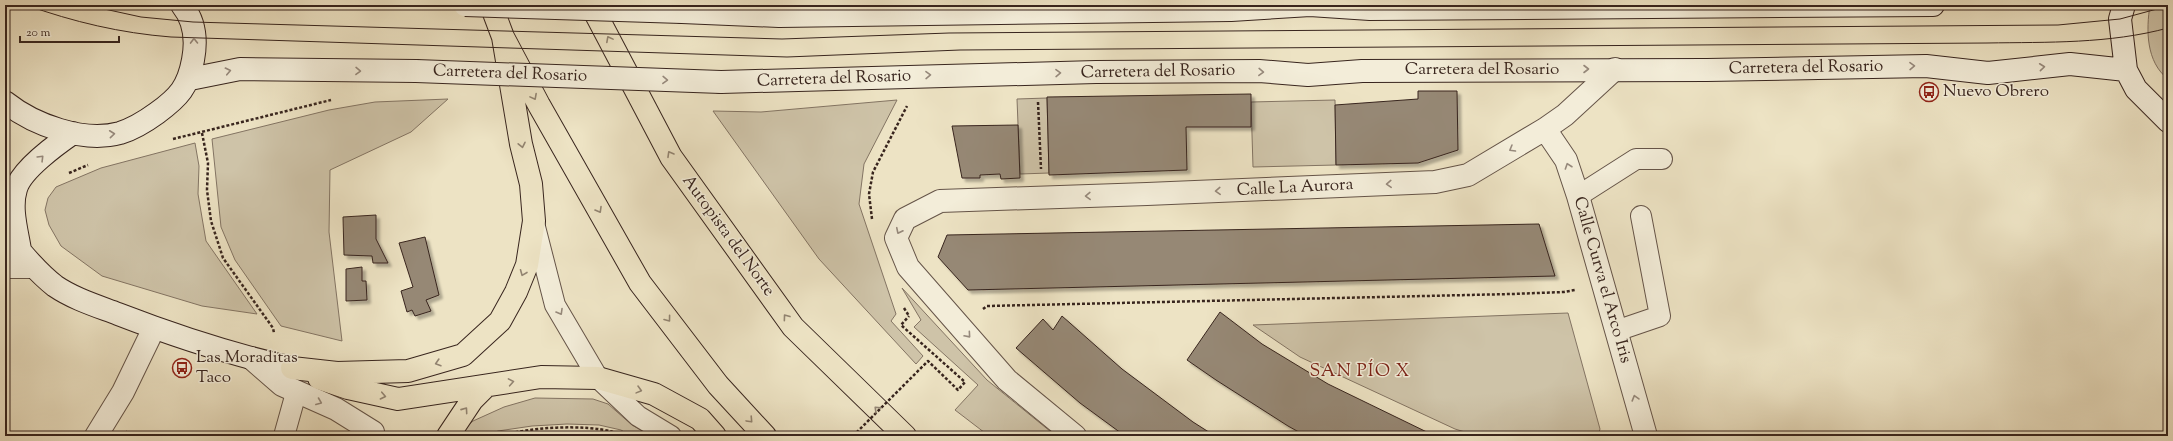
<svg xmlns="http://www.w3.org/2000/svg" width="2173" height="441" font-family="'Sorts Mill Goudy',serif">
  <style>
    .green { fill: #cec3a8; stroke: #837463 }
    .building { fill: #968874; stroke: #38251e; filter: url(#shadow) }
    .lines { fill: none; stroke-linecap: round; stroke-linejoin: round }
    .service-casing { stroke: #655448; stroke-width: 22 }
    .minor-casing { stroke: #655448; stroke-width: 24 }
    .secondary-casing { stroke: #38251e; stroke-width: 24 }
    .motorway-casing { stroke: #38251e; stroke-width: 24 }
    .path { stroke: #38251e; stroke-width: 2.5; stroke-dasharray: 3 2; stroke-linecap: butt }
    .service { stroke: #f3edd9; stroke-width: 20 }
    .minor { stroke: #f3edd9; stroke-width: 22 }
    .secondary { stroke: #f3edd9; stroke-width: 22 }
    .motorway { stroke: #ede3c4; stroke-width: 22 }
    .tram { stroke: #38251e; stroke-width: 1 }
    .secondary-bridge-casing { stroke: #38251e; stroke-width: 24; stroke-linecap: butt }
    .path-bridge { stroke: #38251e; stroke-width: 2.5; stroke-dasharray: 3 2; stroke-linecap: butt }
    .secondary-bridge { stroke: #f3edd9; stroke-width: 22 }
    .oneway { stroke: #928471 }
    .oneway2 { stroke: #96897c }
    .labels { text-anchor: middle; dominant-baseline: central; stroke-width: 3; stroke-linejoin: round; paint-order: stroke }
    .street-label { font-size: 17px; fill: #38251e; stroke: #f3edd9 }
    .poi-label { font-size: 17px; fill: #38251e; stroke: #f3edd9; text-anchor: start }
    .neighbourhood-label { font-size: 18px; letter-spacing: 1px; fill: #7a1f14; stroke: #f3edd9 }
  </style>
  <defs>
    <filter id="shadow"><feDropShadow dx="3.5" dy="3.5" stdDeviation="1" flood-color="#0004"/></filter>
  </defs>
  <rect width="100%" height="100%" fill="#ede3c4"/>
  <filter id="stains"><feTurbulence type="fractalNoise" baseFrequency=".005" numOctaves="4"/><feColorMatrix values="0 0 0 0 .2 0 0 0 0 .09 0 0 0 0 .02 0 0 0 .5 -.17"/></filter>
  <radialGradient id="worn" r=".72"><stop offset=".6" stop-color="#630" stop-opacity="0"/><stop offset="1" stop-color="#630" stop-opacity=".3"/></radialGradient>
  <path class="green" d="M2150 5H2168V79C2146 62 2146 30 2150 5Z
    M1047 98 1049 173 1020 174 1017 99Z
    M448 99 411 132 330 170 329 232 342 341 281 326 235 260 221 227 212 139 329 110 375 102Z
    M897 100 864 164 859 204 896 314 891 321 923 356 916 364 819 259 713 111 761 112Z
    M1335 100 1336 165 1253 167 1251 102Z
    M195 143 199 166 198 194 206 241 257 314 202 306 102 276 61 246 49 225 45 210 48 198 56 187 101 168Z
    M902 288 987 380 1056 436H989L955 410 978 385 914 327 921 320Z
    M1568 313 1600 429 1598 436H1478L1455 429 1300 357 1253 325Z
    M535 398 593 399 608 404 632 425 651 436H631L621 430 599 425 567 424 532 426 498 431 486 436H456L473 421 504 407Z
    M569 433 609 436H533Z"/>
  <path class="building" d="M1418 91H1457L1458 150 1418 163 1336 165 1335 105 1418 99Z
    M1251 94V127H1186L1187 170 1049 175 1047 97Z
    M1018 125 1020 178 1001 179 1000 174 980 175V178H962L952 126Z
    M376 215V239L388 263H373L372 256 344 255 343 217Z
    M1539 224 1555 276 968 290 938 257 947 235Z
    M425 237 439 295 426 300 431 311 415 316 412 310 407 312 401 291 413 287 399 243Z
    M362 267V281H366L367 300 346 301V269Z
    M1220 312 1262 344 1328 384 1435 436H1306L1288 426 1216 380 1187 360Z
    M1062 316 1122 369 1193 422 1215 436H1125L1080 403 1016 348 1043 319 1053 330Z
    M126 431 135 436H123Z"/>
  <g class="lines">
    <g class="service-casing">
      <path id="service" d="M1578 196 1636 159H1662
        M534 223 555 305 598 378 638 416 671 436
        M1616 331 1660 316 1641 216
        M284 436 296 393"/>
    </g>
    <g class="minor-casing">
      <path id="minor" d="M1545 129 1566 160 1578 196 1646 436
        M5 267H34
        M251 358 282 385 336 409 373 432
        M96 436 123 392 154 328
        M1075 436 1007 380 908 267 896 238 905 219 940 201 1147 194 1435 182 1468 175 1545 129 1565 115 1615 69"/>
    </g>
    <g class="secondary-casing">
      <path id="secondary" d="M2124 5 2120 19 2126 70 2136 89 2168 121
        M682 12 779 16 1231 10 1310 5 1370 9 1933 5
        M190 79 240 69 416 71
        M721 82 1096 72 1259 71 1308 75 1362 71 1707 70 1926 66 1988 73 2070 64 2126 70
        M5 102C34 125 83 143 120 133 133 129 146 121 157 113 179 97 188 87 193 60 197 39 195 21 182 5
        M5 233C20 251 36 271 55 286 74 299 97 306 118 314 175 336 233 355 292 368
        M20 250C17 231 10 208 16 189 21 170 57 144 73 133"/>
    </g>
    <g class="motorway-casing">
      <path id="motorway" d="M491 5 503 37 539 105 640 283 718 385 765 436
        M591 5 671 157 793 327 905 436
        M292 368 337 373 408 371 463 355 500 321 516 292 527 265 534 221 531 184 521 144 503 37
        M319 378 348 388 398 399 541 377 598 378 654 394 700 419 715 436
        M448 436 472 400 485 387"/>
    </g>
    <path class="path" d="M1038 102 1041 169
      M202 133 208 163 207 190 211 221 223 258 273 328 274 333
      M173 139 331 100
      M69 173 88 165
      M872 219 869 194 873 172 907 106
      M904 308 909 316
      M983 309 987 306 1512 294 1564 292 1575 290
      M501 436C528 427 586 424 613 432"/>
    <use href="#service" class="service"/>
    <use href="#minor" class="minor"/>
    <use href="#secondary" class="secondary"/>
    <use href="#motorway" class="motorway"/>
    <path class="tram" d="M26 5C74 22 120 33 171 37L787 57 960 50 1987 43C2048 42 2109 44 2168 28
      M86 5 141 17 193 22 782 39 949 33 2058 25 2120 19 2168 6"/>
    <g class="secondary-bridge-casing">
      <path id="secondary-bridge" d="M465 5 682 12
        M416 71 721 82"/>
    </g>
    <path class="path-bridge" d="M853 436 928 361 958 390 965 382 901 325 909 316"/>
    <use href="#secondary-bridge" class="secondary-bridge"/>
  </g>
  <defs><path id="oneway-chevron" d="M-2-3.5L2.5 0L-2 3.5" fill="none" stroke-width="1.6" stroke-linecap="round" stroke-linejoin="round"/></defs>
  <g class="oneway">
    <use href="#oneway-chevron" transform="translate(609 39) rotate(-118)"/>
    <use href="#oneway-chevron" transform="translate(534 97) rotate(62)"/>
    <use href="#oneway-chevron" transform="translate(522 145) rotate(78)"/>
    <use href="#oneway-chevron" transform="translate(670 154) rotate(-120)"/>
    <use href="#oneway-chevron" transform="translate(599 210) rotate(60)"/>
    <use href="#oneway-chevron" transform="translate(523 273) rotate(112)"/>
    <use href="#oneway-chevron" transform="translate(786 317) rotate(-126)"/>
    <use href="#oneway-chevron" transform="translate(668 319) rotate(53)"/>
    <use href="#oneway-chevron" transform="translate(438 363) rotate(163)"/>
    <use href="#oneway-chevron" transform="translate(511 382) rotate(-10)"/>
    <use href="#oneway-chevron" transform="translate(639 390) rotate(15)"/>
    <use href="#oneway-chevron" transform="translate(383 396) rotate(12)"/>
    <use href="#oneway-chevron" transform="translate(877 409) rotate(-136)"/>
    <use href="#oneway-chevron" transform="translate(465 410) rotate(-55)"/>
    <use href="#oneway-chevron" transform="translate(750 420) rotate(47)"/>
  </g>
  <g class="oneway2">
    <use href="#oneway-chevron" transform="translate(194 41) rotate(-91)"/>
    <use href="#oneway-chevron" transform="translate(1912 66) rotate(-1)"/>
    <use href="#oneway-chevron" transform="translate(2042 67) rotate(-6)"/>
    <use href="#oneway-chevron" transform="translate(1586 69)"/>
    <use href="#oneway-chevron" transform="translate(228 71) rotate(-12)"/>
    <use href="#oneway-chevron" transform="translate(358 71) rotate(1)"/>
    <use href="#oneway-chevron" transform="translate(1261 72) rotate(2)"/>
    <use href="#oneway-chevron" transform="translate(1058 73) rotate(-1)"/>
    <use href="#oneway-chevron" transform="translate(928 75) rotate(-1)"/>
    <use href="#oneway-chevron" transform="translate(665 80) rotate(2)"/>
    <use href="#oneway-chevron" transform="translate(112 134) rotate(-6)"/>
    <use href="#oneway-chevron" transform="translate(1512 149) rotate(150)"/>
    <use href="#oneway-chevron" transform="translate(41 158) rotate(-45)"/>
    <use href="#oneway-chevron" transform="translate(1568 166) rotate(-109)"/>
    <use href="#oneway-chevron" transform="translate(1389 184) rotate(177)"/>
    <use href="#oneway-chevron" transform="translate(1218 191) rotate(177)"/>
    <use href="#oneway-chevron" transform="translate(1088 196) rotate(178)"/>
    <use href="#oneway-chevron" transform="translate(899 231) rotate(116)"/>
    <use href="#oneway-chevron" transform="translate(560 312) rotate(60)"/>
    <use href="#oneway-chevron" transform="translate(968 335) rotate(49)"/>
    <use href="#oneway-chevron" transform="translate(1635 398) rotate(-106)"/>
    <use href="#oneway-chevron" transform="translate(319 402) rotate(22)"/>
  </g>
  <defs>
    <g id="bus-ring" transform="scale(1)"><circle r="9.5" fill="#f3edd9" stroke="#8f2418" stroke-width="1.5"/><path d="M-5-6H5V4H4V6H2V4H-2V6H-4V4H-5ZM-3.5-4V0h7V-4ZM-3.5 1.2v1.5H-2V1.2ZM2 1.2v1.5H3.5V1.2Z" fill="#8f2418"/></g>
  </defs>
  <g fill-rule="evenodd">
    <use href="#bus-ring" x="1929" y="92"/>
    <use href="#bus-ring" x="182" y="368"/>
  </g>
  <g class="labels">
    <g class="street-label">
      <text transform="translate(1806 68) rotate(-1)">Carretera del Rosario</text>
      <text x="1482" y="70">Carretera del Rosario</text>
      <text transform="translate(1158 72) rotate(-1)">Carretera del Rosario</text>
      <text transform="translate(510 74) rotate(2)">Carretera del Rosario</text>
      <text transform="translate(834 79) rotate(-2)">Carretera del Rosario</text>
      <text transform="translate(1295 188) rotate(-3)">Calle La Aurora</text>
      <text transform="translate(728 236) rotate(54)">Autopista del Norte</text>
      <text transform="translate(1602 280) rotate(74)">Calle Curva el Arco Iris</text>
    </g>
    <g class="poi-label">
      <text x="1943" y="92">Nuevo Obrero</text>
      <text x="196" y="358">Las Moraditas<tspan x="196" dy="20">Taco</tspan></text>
    </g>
    <g class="neighbourhood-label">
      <text x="1360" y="372">SAN PÍO X</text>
    </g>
  </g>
  <rect width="2173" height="441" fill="none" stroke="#ede3c4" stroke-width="20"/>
  <rect x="6" y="6" width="2161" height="429" fill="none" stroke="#38251e" stroke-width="2"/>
  <rect x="10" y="10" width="2153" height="421" fill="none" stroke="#38251e"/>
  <path d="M20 36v6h99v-6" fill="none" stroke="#38251e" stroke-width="2"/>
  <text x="26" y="36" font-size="12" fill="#38251e" stroke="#f3edd9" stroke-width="3" paint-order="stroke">20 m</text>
  <rect width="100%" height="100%" filter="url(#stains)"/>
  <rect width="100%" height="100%" fill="url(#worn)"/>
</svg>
